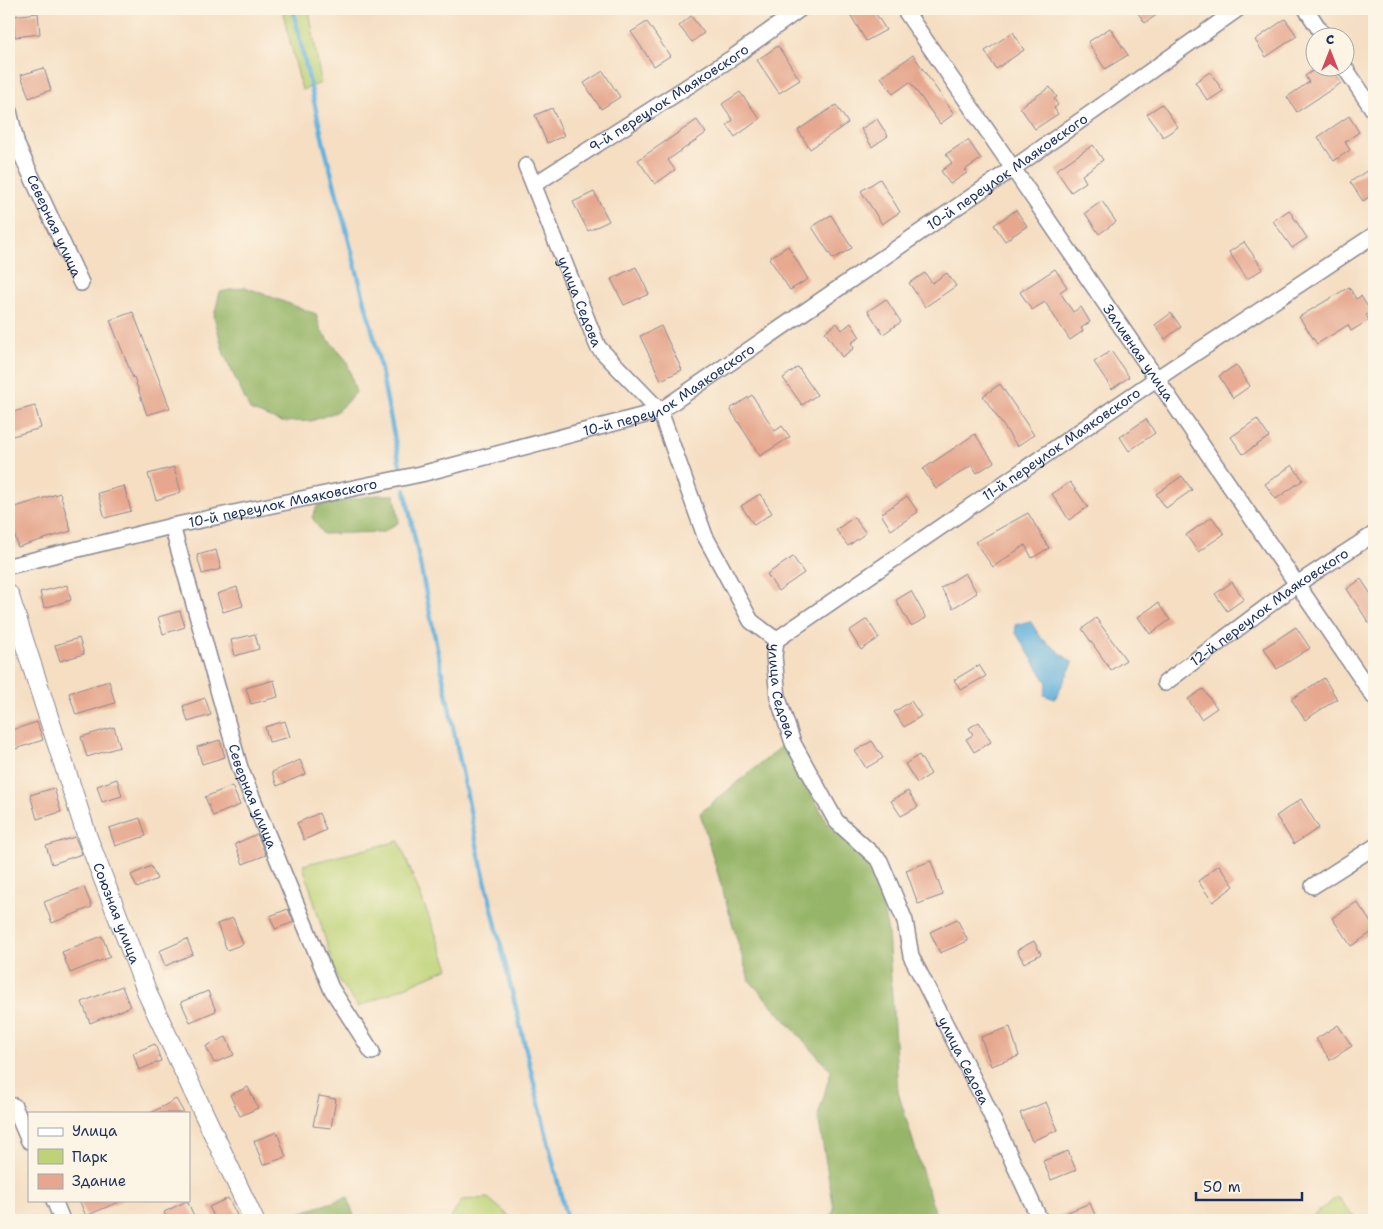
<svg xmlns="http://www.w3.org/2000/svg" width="1383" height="1229" font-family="'Shantell Sans',sans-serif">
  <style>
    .green { fill: #bed377; stroke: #6c816a }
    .forest { fill: #96b568; stroke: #587263 }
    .water { fill: #61b1dc; stroke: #3e709d }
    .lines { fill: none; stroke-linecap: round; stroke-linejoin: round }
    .stream { stroke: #61b1dc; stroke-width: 4.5 }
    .building { fill: #e6a78e }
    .minor-casing { stroke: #888690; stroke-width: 18 }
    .tertiary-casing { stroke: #888690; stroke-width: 21 }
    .minor { stroke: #fff; stroke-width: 15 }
    .tertiary { stroke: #fff; stroke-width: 19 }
    .labels { text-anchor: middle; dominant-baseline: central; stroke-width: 4.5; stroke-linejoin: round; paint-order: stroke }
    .street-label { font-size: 14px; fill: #1b2f5e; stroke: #fcf5e5 }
  </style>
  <rect width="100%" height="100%" fill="#fcf5e5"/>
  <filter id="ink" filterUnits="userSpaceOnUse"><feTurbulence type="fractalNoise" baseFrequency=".02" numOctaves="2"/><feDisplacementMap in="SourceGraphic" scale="10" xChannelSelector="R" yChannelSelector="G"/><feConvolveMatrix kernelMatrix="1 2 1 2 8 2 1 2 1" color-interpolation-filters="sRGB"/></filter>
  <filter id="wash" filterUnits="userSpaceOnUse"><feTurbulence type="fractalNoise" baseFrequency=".0096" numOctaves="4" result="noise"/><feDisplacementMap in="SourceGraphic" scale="20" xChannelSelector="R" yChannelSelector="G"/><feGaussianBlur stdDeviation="1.12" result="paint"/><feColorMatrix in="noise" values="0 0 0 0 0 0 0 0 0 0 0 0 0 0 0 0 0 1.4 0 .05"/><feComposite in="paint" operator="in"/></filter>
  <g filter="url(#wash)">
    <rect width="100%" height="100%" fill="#f5dec2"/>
    <path class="green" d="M282 9H309L321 83 302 90Z
      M399 841 449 968 358 1007 337 978 303 865Z
      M1337 1197 1357 1220H1308Z
      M488 1198 510 1217 511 1220H450L462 1200Z"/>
    <path class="forest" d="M245 287 316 314 321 331 347 361 356 393 336 412 311 421 281 422 250 410 224 354 214 316 220 292Z
      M377 495H395L399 522 383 532 323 534 312 517 318 505Z
      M786 743 827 823 873 864 888 932 898 1092 937 1220H829L834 1209 818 1116 831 1071 749 980 700 813Z
      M348 1197 355 1220H278Z"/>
    <path class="water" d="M1030 621 1041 638 1073 663 1055 699 1044 695 1047 683 1016 633 1015 625Z"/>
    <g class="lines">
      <path class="stream" d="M293 9 324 145 375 341 400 465
        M405 490 479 855 567 1220"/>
    </g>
    <g id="blocks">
      <path class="building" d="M847 9H873L886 30 866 41Z
        M1135 9H1165L1145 23Z
        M38 13 40 34 15 37 12 16Z
        M691 16 704 33 692 42 679 26Z
        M1285 19 1297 36 1266 57 1255 40Z
        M647 22 670 56 654 66 631 32Z
        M1110 28 1128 55 1105 69 1088 42Z
        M1013 32 1024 50 996 69 985 51Z
        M778 46 800 80 779 93 757 60Z
        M913 55 954 114 940 124 910 82 893 94 881 77Z
        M44 68 51 90 29 98 21 75Z
        M1317 68H1331L1341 83 1297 112 1287 97 1309 82 1305 76Z
        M603 71 620 97 601 109 584 83Z
        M1210 72 1223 91 1208 101 1195 82Z
        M1050 87 1057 97 1054 99 1058 105 1054 108 1058 114 1035 129 1020 107Z
        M740 92 760 119 735 137 727 125 733 120 722 104Z
        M1162 104 1178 127 1163 137 1147 114Z
        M836 105 848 123 810 149 798 130Z
        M552 108 564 136 547 143 535 115Z
        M1349 116 1359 132 1345 142 1350 150 1334 161 1318 137Z
        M877 119 888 136 872 147 861 129Z
        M697 120 706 133 668 160 675 170 655 184 638 160Z
        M968 140 981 159 965 170 967 173 950 184 941 171 952 163 946 154Z
        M1093 145 1103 160 1082 175 1086 182 1071 192 1056 170Z
        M1374 166V193L1363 201 1350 182Z
        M880 179 900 212 882 224 861 191Z
        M594 192 609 221 588 231 573 202Z
        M1102 201 1116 222 1099 234 1085 213Z
        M1016 210 1027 226 1005 241 994 225Z
        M1289 210 1307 238 1292 248 1273 221Z
        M831 215 852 248 833 259 812 227Z
        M1244 242 1263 269 1247 279 1229 252Z
        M788 246 808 279 790 290 769 258Z
        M636 267 649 294 624 305 611 279Z
        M1055 269 1067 287 1060 292 1073 312 1081 307 1090 322 1081 328 1083 331 1070 340 1045 302 1032 310 1020 292Z
        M925 273 932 283 947 273 956 286 925 307 909 283Z
        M1349 287 1356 299 1361 296 1371 312 1366 315 1369 320 1351 331 1348 325 1317 344 1299 317Z
        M886 299 901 322 883 334 868 311Z
        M133 312 170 408 147 415 134 377 133 378 110 320Z
        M1171 313 1181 327 1165 339 1155 325Z
        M837 323 842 330 851 323 860 337 851 343 854 348 842 357 825 332Z
        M661 326 682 370 661 380 640 336Z
        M1111 351 1129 377 1112 389 1094 362Z
        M1236 365 1250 386 1233 398 1219 376Z
        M798 367 817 395 802 405 783 378Z
        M1000 384 1034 435 1017 446 983 396Z
        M752 395 775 431 782 426 790 437 760 456 730 409Z
        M35 406 41 428 9 437V413Z
        M1146 419 1155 433 1129 451 1120 437Z
        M1257 419 1269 437 1243 454 1231 437Z
        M975 434 994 462 977 473 972 465 936 489 923 469Z
        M1292 465 1303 480 1276 499 1265 484Z
        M174 467 181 492 156 500 148 474Z
        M1182 476 1192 490 1166 508 1156 494Z
        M1070 482 1088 507 1069 520 1052 494Z
        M124 486 131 511 105 518 98 493Z
        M60 493 71 531 18 547 9 516V509Z
        M760 494 772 513 754 525 741 506Z
        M907 496 918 512 891 530 881 514Z
        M1028 513 1049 548 1032 558 1025 545 993 567 975 542Z
        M854 517 866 533 848 546 836 530Z
        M1212 517 1224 534 1198 552 1186 535Z
        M216 550 221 569 202 574 197 555Z
        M793 557 804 573 778 591 767 574Z
        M965 573 977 593 953 608 941 588Z
        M1361 579 1374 599V631L1347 589Z
        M1232 582 1244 599 1227 611 1215 594Z
        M67 585 71 600 44 608 40 592Z
        M237 587 243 606 223 612 217 594Z
        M911 591 926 618 911 626 896 600Z
        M1158 603 1170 620 1150 634 1138 617Z
        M180 611 185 627 163 634 158 617Z
        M1096 618 1126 660 1111 670 1082 629Z
        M867 619 879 638 861 650 849 631Z
        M1296 627 1310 648 1277 669 1264 648Z
        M255 634 259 649 235 656 231 640Z
        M79 638 84 654 60 661 55 645Z
        M979 665 986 676 961 690 954 680Z
        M1324 678 1337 699 1305 720 1291 699Z
        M274 680 278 697 251 704 246 688Z
        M109 681 115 703 76 715 69 693Z
        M1203 689 1217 708 1201 719 1188 699Z
        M205 698 211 715 188 722 183 706Z
        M911 701 921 716 904 727 894 712Z
        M285 721 290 737 269 742 265 727Z
        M37 722 43 740 12 750 9 731Z
        M979 722 991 742 974 752 966 739 973 735 969 728Z
        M114 727 120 747 87 757 81 737Z
        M220 740 225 757 202 764 197 747Z
        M872 741 883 758 866 768 855 751Z
        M919 755 931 774 917 783 905 764Z
        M300 760 306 774 277 786 272 772Z
        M117 779 122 796 102 802 97 786Z
        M232 786 240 805 213 816 205 797Z
        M54 788 61 812 37 819 30 795Z
        M908 791 918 807 901 816 891 801Z
        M1301 799 1319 828 1294 844 1276 816Z
        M319 813 326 830 304 840 297 823Z
        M140 818 146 836 115 846 109 828Z
        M257 834 266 855 243 864 235 844Z
        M75 837 82 854 52 864 46 846Z
        M931 861 943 895 918 904 906 870Z
        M1219 865 1234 886 1213 902 1198 881Z
        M151 866 157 879 137 888 131 875Z
        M84 887 92 907 52 923 44 902Z
        M1357 902 1374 927V931L1351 946 1332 918Z
        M288 909 294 922 275 929 270 916Z
        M233 918 243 944 227 950 217 924Z
        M957 919 968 941 940 953 930 932Z
        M102 936 110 957 70 973 62 952Z
        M187 939 193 954 165 966 159 951Z
        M1034 941 1041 954 1024 963 1017 950Z
        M122 986 130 1007 90 1023 82 1002Z
        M208 991 216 1011 190 1022 181 1002Z
        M1338 1025 1352 1046 1330 1060 1316 1039Z
        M1010 1027 1019 1056 991 1066 981 1037Z
        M226 1037 234 1055 214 1063 206 1046Z
        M155 1044 161 1061 139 1070 133 1053Z
        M248 1087 258 1108 240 1116 230 1095Z
        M319 1096 336 1099 331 1128 313 1126Z
        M176 1099 184 1113H151Z
        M1046 1102 1058 1130 1032 1141 1020 1113Z
        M277 1132 286 1157 263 1165 254 1141Z
        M1068 1151 1076 1170 1051 1180 1043 1161Z
        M228 1198 237 1215 227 1220H216L209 1207Z
        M79 1200H123L86 1216Z
        M187 1201 196 1220H168L164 1212Z
        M1090 1203 1097 1220H1049Z"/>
    </g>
  </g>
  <g filter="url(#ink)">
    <use href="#blocks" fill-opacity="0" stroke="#888690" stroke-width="1"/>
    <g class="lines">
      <g class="minor-casing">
        <g id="minor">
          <path id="s1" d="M904 9 1374 697"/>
          <path d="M1306 9 1325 38"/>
          <path d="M1345 68 1374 111"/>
          <path id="s2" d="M9 111 17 145 81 283"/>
          <path id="s3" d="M526 166 598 347 660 411 705 536 751 621 776 640"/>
          <path id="s4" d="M535 184 732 58 800 9"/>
          <path id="s5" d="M172 526 240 768 331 988 372 1052"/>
          <path id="s6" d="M9 566 172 526 421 474 660 411 1012 169 1238 9"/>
          <path id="s7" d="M776 640 1156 379 1374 235"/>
          <path id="s8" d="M776 640 774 656 778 698 793 743 836 821 880 861 905 921 911 956 983 1098 1040 1220"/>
          <path id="s9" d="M1165 683 1297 584 1374 534"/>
          <path d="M1313 886 1374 847"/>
          <path d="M14 1106 29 1141"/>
          <path d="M54 1200 62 1220"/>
        </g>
      </g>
      <g class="tertiary-casing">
        <g id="tertiary">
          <path id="s10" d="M9 595 88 839 149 997 254 1220"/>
        </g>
      </g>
      <use href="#minor" class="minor"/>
      <use href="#tertiary" class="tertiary"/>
    </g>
  </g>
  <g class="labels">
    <g class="street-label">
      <text stroke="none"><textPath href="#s4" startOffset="159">9-й переулок Маяковского</textPath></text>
      <text stroke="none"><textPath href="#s6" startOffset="1091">10-й переулок Маяковского</textPath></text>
      <text stroke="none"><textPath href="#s2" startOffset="124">Северная улица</textPath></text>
      <text stroke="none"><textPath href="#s3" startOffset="146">улица Седова</textPath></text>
      <text stroke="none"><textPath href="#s1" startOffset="416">Заливная улица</textPath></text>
      <text stroke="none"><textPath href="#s6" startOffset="686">10-й переулок Маяковского</textPath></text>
      <text stroke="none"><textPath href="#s7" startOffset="346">11-й переулок Маяковского</textPath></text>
      <text stroke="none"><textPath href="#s6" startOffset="281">10-й переулок Маяковского</textPath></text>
      <text stroke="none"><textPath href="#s9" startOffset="129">12-й переулок Маяковского</textPath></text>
      <text stroke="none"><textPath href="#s8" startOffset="52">улица Седова</textPath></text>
      <text stroke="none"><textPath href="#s5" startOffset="282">Северная улица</textPath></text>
      <text stroke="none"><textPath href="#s10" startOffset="336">Союзная улица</textPath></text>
      <text stroke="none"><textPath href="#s8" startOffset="472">улица Седова</textPath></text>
    </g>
  </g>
  <rect width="1383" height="1229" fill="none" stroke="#fcf5e5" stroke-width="30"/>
  <rect x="28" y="1112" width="162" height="90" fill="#fcf5e5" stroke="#a2a6af"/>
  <rect x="38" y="1128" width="25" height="8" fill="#ffffff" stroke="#a2a6af"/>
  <text x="72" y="1136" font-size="15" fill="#1b2f5e">Улица</text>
  <rect x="38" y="1149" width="25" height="15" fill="#bed377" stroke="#a2a6af"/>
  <text x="72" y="1162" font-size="15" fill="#1b2f5e">Парк</text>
  <rect x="38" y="1174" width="25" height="15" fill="#e6a78e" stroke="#a2a6af"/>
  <text x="72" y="1186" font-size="15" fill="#1b2f5e">Здание</text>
  <g transform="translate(1330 52)"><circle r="24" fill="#fcf5e5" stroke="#a2a6af"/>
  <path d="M0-4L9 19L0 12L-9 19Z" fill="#d1495b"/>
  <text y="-8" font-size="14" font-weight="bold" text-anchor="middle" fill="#1b2f5e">С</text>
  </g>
  <path d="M1196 1192v8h106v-8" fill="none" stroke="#1b2f5e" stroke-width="2.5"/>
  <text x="1203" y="1192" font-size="15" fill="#1b2f5e" stroke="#fcf5e5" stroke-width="4" paint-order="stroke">50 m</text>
</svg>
